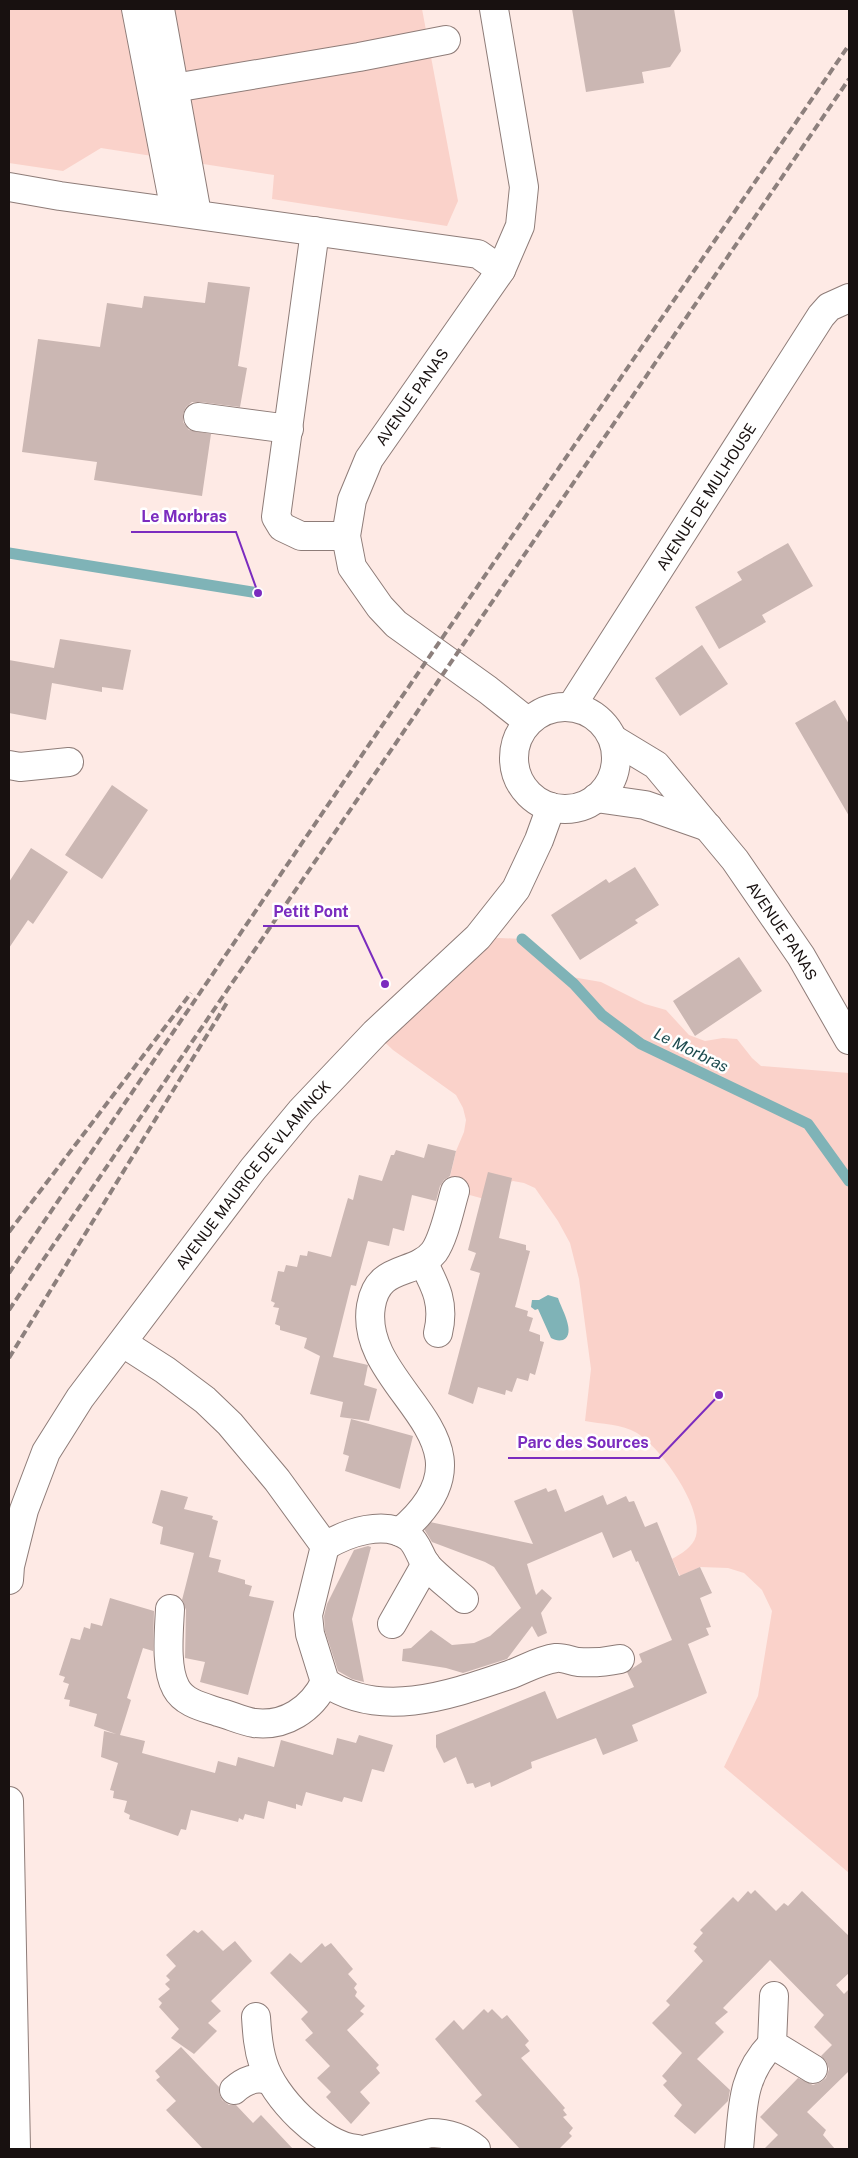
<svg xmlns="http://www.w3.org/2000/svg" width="858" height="2158" font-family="'Public Sans',sans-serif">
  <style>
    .green { fill: #fad2ca }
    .water { fill: #7fb3b7 }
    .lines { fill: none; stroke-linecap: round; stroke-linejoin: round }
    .stream { stroke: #7fb3b7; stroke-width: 11 }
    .building { fill: #cbb7b3 }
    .minor-casing { stroke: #8e7c78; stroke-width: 30 }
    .minor { stroke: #fff; stroke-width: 28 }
    .rail { stroke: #8d807d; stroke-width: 4; stroke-dasharray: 8 4; stroke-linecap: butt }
    .labels { text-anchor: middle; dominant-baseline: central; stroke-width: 5; stroke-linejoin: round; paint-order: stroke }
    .street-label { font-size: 15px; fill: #181110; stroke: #fff }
    .water-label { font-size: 16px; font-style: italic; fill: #1c4b4f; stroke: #fff }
    .leader { fill: none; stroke: #7b2cbf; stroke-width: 2 }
    .callout-dot { fill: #7b2cbf; stroke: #fff; stroke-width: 2 }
    .callout-label { font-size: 16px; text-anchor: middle; font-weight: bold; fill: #7b2cbf; stroke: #fff; stroke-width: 5; stroke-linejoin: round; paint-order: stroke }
  </style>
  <rect width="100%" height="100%" fill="#feeae5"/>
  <path class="green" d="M9 9H422L458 201 447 226 272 199 274 175 101 148 63 171 9 163Z
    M478 937 522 939 566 976 601 982 645 1004 666 1010 689 1035 705 1041 723 1038 737 1039 752 1058 761 1066 849 1073V1873L724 1767 758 1696 772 1611 762 1590 744 1573 728 1568 700 1567 680 1576 672 1559C681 1554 693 1547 696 1536 703 1507 661 1448 637 1433 622 1424 601 1424 585 1421L591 1369 579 1279 570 1243 558 1221 535 1188 524 1183 513 1181 504 1184 488 1200 455 1191 448 1186 456 1151 464 1132 466 1120 463 1108 456 1095 393 1050 375 1033Z"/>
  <path class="water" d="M548 1295 558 1298C561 1308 577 1334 563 1340 558 1341 555 1340 551 1338L538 1309 535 1310 531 1307 532 1300H539Z"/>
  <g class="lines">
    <path class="stream" d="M9 553 258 593
      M522 939 574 984 602 1015 641 1044 808 1124 849 1181"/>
  </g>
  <path class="building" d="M572 9H674L681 51 670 67 642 72 644 83 586 92Z
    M208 282 250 287 238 366 247 368 240 407 200 402H192L186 407 183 414V422L189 430 211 434 202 496 94 480 97 462 22 452 38 339 100 347 107 303 142 308 144 296 205 303Z
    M788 543 813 586 762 615 766 622 719 649 695 607 742 580 737 572Z
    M60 639 131 650 123 690 102 687V692L52 683 46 720 9 713V660L54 668Z
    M702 645 728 684 680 716 655 678Z
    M835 700 849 724V816L795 723Z
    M112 785 148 810 102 879 65 855Z
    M31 848 68 872 33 924 28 920 9 948V882Z
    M635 867 659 905 635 920 638 923 580 960 551 915 606 879 609 883Z
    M739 957 762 991 695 1036 673 1001Z
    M428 1144 456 1151 450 1176 444 1180 440 1186 436 1201 412 1195 404 1231 393 1228 389 1246 368 1241 356 1286 351 1285 333 1357 368 1365 364 1385 377 1389 369 1421 340 1417 343 1402 310 1394 320 1356 304 1348 307 1338 280 1330V1326L275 1324 279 1308 273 1307 275 1303 271 1301 278 1271 284 1272 286 1265 297 1267 300 1255 307 1256 308 1251 331 1257 348 1198 353 1200 359 1175 382 1181 391 1155H394L396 1150 424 1158Z
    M488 1172 512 1178 499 1238 526 1245V1250L530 1251 515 1307 528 1311 527 1316 533 1318 529 1331 540 1335V1341L544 1342 535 1375 530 1373 528 1381 517 1378 512 1392 506 1390 505 1395 478 1387 473 1404 448 1394 480 1273 470 1270 476 1253 468 1250Z
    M351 1419 413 1436 400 1489 345 1471 349 1456 343 1454Z
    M546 1488 548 1492 556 1489 565 1512 603 1495 607 1505 626 1496 629 1502 634 1501 645 1527 657 1522 679 1576 700 1567 712 1593 700 1598 711 1627 706 1628 709 1635 688 1644 707 1693 632 1725 638 1741 603 1755 596 1738 531 1762 532 1768 491 1787 490 1782 475 1788 473 1783 467 1784 456 1757 444 1763 436 1747V1735L545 1691 557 1719 634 1687 627 1672 642 1662 639 1654 672 1640 638 1561 636 1562 631 1550 613 1558 602 1532 527 1564 536 1595 542 1589 552 1598 541 1613 547 1633 538 1637 532 1626 507 1659 463 1673 446 1668 402 1661 403 1649 411 1648 431 1630 452 1645 474 1643 490 1636 521 1608 494 1567 485 1562 432 1542 424 1529 430 1522 533 1544 514 1501Z
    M161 1490 188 1497 184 1509 213 1516 212 1519 218 1521 209 1557 221 1560 218 1572 245 1580V1584L252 1586 249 1596 274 1601 248 1695 200 1682 205 1662 185 1658 186 1610 182 1600 194 1553 160 1544 163 1527 152 1523Z
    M368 1546 371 1547 352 1619 364 1682 352 1679 338 1671 325 1631 324 1616 327 1604 354 1550Z
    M110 1598 154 1611 153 1651 143 1648 127 1698 131 1700 120 1735 145 1741 142 1753 215 1773 218 1761 236 1766 238 1757 274 1767 281 1740 333 1755 337 1738 356 1743 359 1735 393 1745 384 1772 372 1769 362 1802 344 1797 342 1802 306 1792 302 1806 296 1804V1809L268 1801 264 1819 245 1814 243 1820 239 1818 238 1822 191 1810 186 1830 181 1829 178 1836 129 1819 130 1815 124 1812 127 1801 113 1798 114 1791 110 1790 118 1763 101 1757 104 1731 116 1734 94 1726 97 1714 69 1706 70 1700 64 1699 69 1684 63 1682 65 1677 59 1675 71 1638 80 1640 84 1627 90 1629 91 1623 102 1626Z
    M755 1890 776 1911 784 1903 788 1906 802 1891 849 1936V1973L836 1985 844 1994 849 1989V2071L807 2112 826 2130 823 2135 835 2149H764L778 2135 760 2117 798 2078 813 2085 821 2082 826 2078 829 2069 826 2061 821 2056 832 2045 814 2027 824 2015 770 1960 723 2008 728 2012 715 2023 724 2032 697 2059 730 2090 728 2101 695 2134 674 2116 682 2105 663 2085 667 2081 662 2076 682 2053 652 2023 670 2005 666 2001 703 1961 694 1951 697 1947 693 1944 703 1933 700 1930 733 1897 738 1902 748 1891 751 1894Z
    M194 1930 198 1933 202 1930 223 1951 235 1941 252 1961 211 2001 221 2011 208 2023 217 2031 194 2054 171 2038 179 2029 159 2007 162 2003 158 1999 170 1989 165 1984 170 1980 166 1976 176 1966 166 1955Z
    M322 1943 325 1947 331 1943 353 1969 348 1974 357 1984 354 1988 357 1992 355 1996 365 2006 360 2011 364 2014 347 2030 379 2065 376 2068 380 2073 360 2092 370 2103 351 2124 326 2097 331 2092 317 2078 330 2066 305 2040 313 2033 301 2019 308 2012 270 1973 290 1953 301 1963Z
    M484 2009 488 2013 492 2009 502 2019 507 2015 529 2041 525 2045 530 2051 521 2058 565 2108 563 2110 567 2115 563 2117 573 2128 569 2133 572 2136 559 2149H520L475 2101 482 2095 435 2039 454 2020 463 2030Z
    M181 2047 219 2087V2093L222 2100 229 2105H236L253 2123 261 2115 293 2149H203L166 2110 176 2101 156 2080 160 2077 155 2071Z"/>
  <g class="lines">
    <g class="minor-casing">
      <g id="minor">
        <path d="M136 9 175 211"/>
        <path d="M160 9 197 214"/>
        <path d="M494 9 524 187 520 226 501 270 369 459 352 500 346 536 352 567 380 607 396 624 488 690 527 721"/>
        <path d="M174 88 359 57 446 40"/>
        <path d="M9 187 60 196 478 254 501 270"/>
        <path d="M315 231 276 517 282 527 301 536H346"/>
        <path d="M198 417 289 429"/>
        <path id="s1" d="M571 707 821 316 829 307 849 298"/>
        <circle cx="565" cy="758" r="51"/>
        <path id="s2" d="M613 739 656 765 735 860 801 956 849 1040"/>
        <path d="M9 765 20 767 69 762"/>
        <path d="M596 798 645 805 708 827"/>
        <path d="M423 1262C436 1287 445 1304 438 1333"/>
        <path d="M123 1343 165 1370 205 1400 230 1424 277 1480 325 1546C347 1533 385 1519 409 1537 418 1544 420 1557 427 1566 438 1578 452 1588 464 1599"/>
        <path d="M400 1532C510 1440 357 1391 371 1306 378 1263 414 1277 434 1252 444 1238 450 1208 455 1191"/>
        <path d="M325 1546 308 1615 310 1634 325 1682C380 1720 450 1695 509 1675 523 1670 540 1660 556 1658 563 1657 571 1661 578 1662 593 1663 606 1662 620 1659"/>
        <path id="s3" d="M9 1580 10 1566 24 1510 46 1452 80 1398 253 1169 301 1111 375 1033 478 937 516 889 539 840 551 807"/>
        <path d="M170 1609C169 1631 165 1668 176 1688 184 1703 203 1707 218 1712 230 1715 242 1721 254 1723 285 1727 312 1709 325 1682"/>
        <path d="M392 1624 426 1564"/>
        <path d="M9 1801 16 2149"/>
        <path d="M774 1996 772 2044 813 2069"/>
        <path d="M256 2017C257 2033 258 2048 263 2063 273 2097 321 2146 357 2149"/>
        <path d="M234 2090C244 2081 257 2075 270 2081"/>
        <path d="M367 2149 431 2133C448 2133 463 2138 476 2149"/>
        <path d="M739 2149C743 2108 741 2076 772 2044"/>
      </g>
    </g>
    <use href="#minor" class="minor"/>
    <path class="rail" d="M9 1232 191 993
      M9 1273 377 733 849 45
      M9 1310 849 79
      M9 1358 228 1001"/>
  </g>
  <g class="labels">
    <g class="street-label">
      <text transform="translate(412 397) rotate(-55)">AVENUE PANAS</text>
      <text stroke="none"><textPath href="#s1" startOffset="250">AVENUE DE MULHOUSE</textPath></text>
      <text stroke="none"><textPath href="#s2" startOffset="259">AVENUE PANAS</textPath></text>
      <text stroke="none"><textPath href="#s3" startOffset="480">AVENUE MAURICE DE VLAMINCK</textPath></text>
    </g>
    <g class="water-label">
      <text transform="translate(691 1050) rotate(26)">Le Morbras</text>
    </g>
  </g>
  <path class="leader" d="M258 593L236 532H131M385 984L358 926H263M719 1395L659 1458H508"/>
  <g class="callout-dot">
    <circle cx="258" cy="593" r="5"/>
    <circle cx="385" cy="984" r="5"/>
    <circle cx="719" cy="1395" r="5"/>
  </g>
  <g class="callout-label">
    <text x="184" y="522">Le Morbras</text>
    <text x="311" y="917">Petit Pont</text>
    <text x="583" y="1448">Parc des Sources</text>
  </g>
  <rect width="858" height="2158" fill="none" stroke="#181110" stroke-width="20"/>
</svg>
